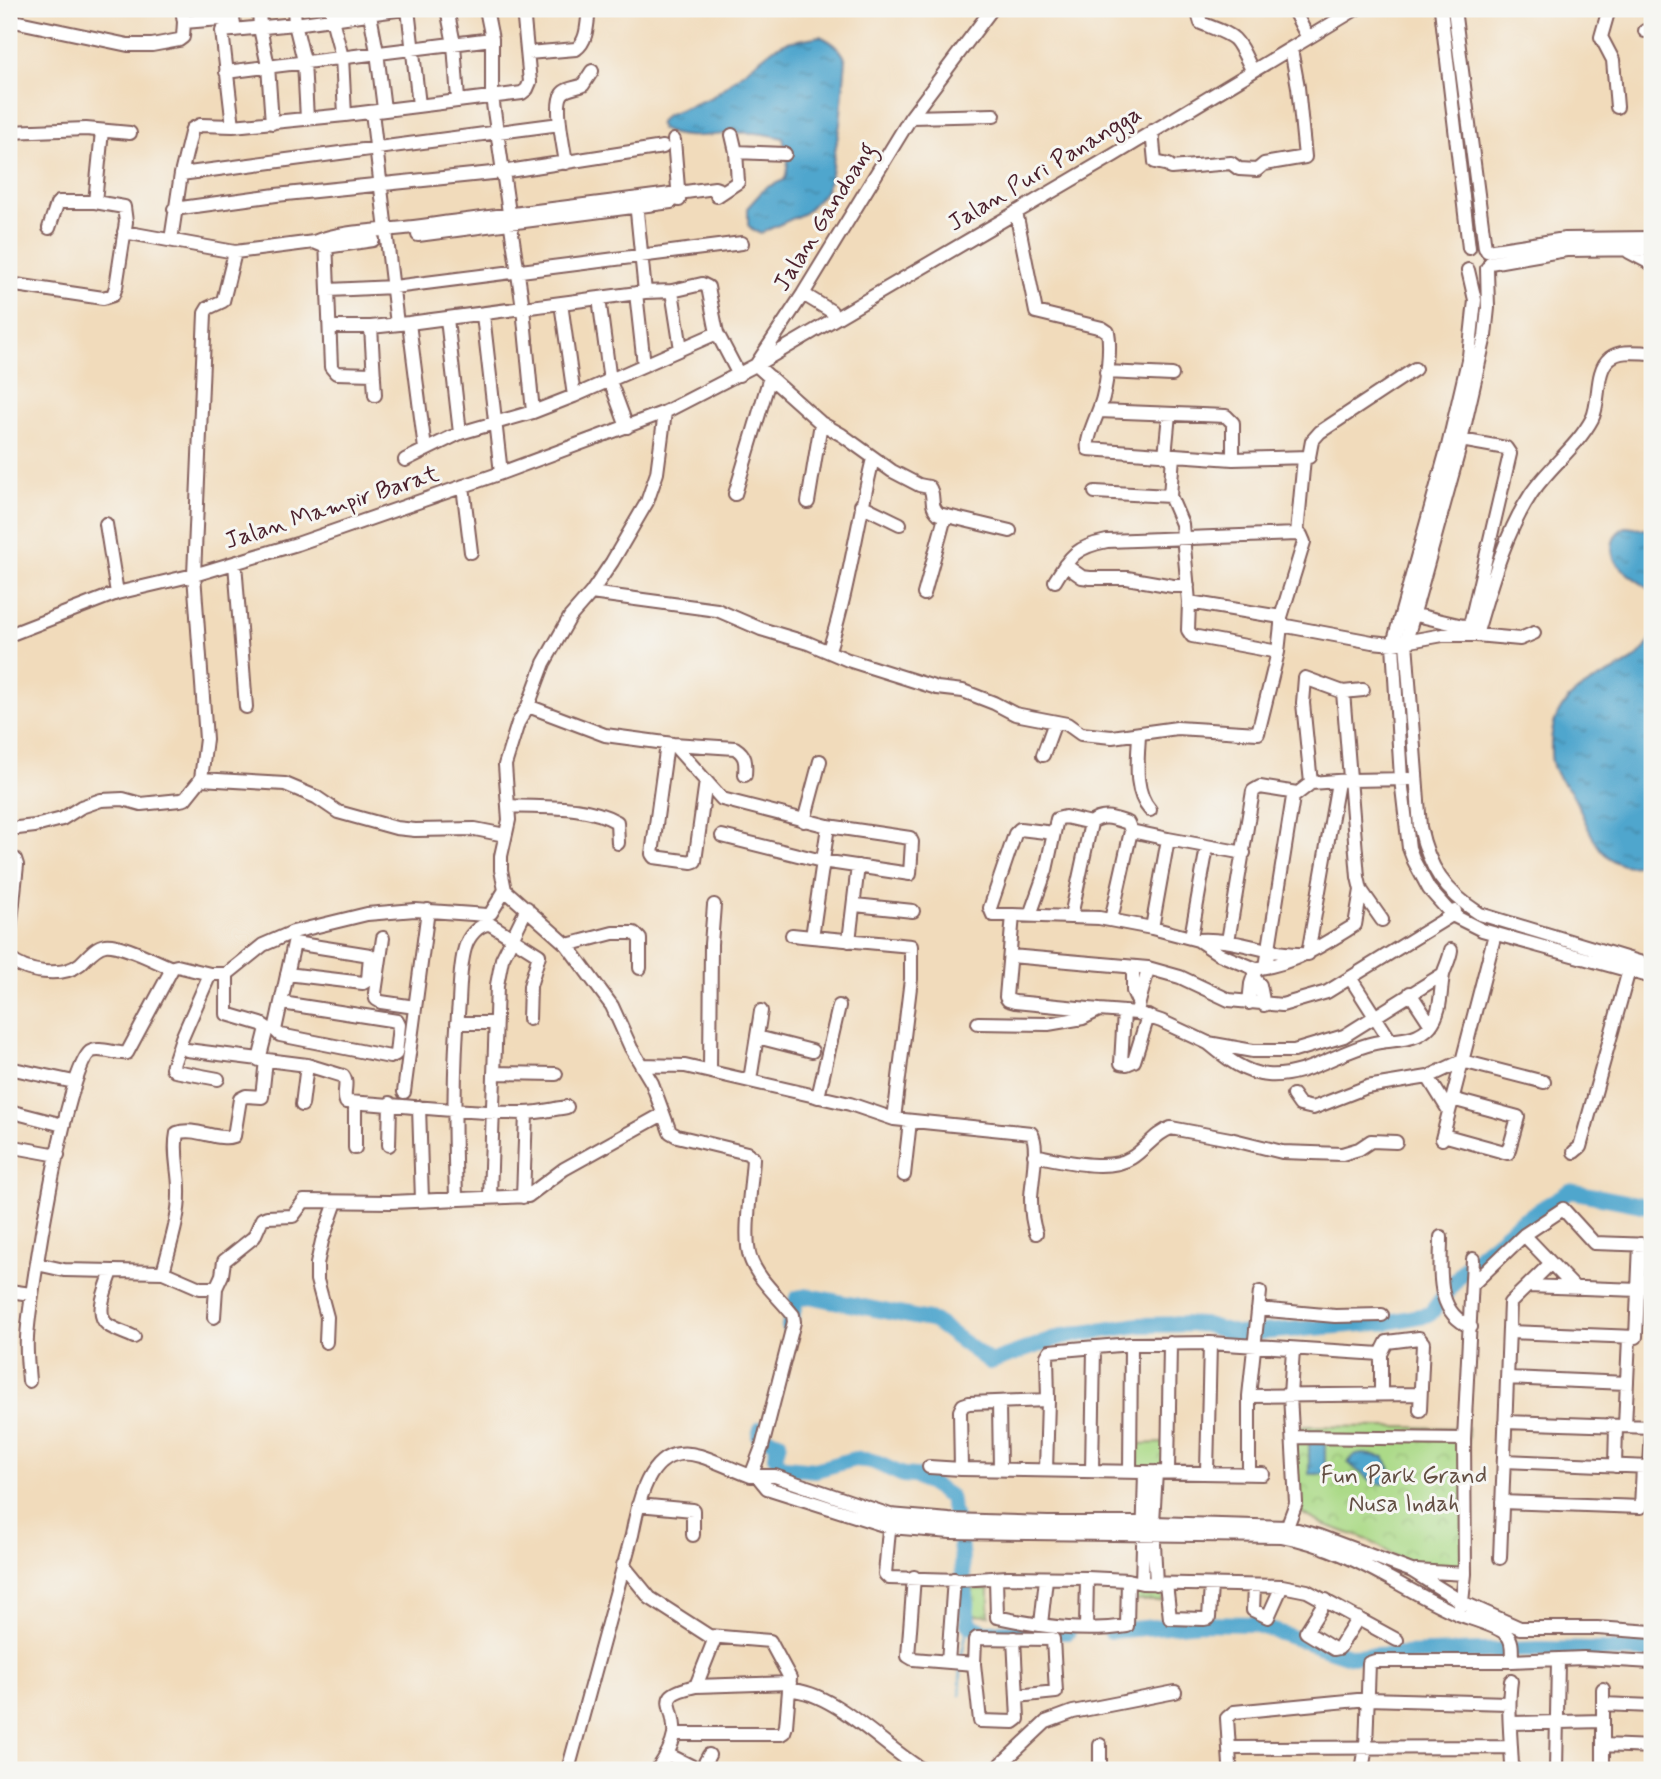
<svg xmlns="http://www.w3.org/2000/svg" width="1661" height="1779" font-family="Mynerve,sans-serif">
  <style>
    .park { fill: url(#park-crowns); stroke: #7b7c5a; stroke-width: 2 }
    .water { fill: url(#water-ripples); stroke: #4d627c; stroke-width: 2 }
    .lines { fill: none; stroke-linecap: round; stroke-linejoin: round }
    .stream { stroke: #50a6cd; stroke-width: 2.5 }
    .river { stroke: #50a6cd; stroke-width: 16 }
    .minor-casing { stroke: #84615d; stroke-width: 16 }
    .minor { stroke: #fff; stroke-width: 12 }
    .labels { text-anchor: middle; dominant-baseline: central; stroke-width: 6; stroke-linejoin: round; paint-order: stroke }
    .street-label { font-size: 24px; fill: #4a1f2b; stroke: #f6f6f2 }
    .park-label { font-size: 24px; fill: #624e42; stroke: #f6f6f2 }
  </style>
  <defs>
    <pattern id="park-crowns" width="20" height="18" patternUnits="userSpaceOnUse" patternTransform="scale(1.75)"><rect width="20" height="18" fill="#acda88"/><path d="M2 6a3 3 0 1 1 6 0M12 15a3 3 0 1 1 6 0" fill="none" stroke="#96bb76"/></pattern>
    <pattern id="water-ripples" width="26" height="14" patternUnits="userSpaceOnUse" patternTransform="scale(1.75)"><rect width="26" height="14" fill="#50a6cd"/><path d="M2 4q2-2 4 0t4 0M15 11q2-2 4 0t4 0" fill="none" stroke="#4487a7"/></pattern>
  </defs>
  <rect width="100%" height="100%" fill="#f6f6f2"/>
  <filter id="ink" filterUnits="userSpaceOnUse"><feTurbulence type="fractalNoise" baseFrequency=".0143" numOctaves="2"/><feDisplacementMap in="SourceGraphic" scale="14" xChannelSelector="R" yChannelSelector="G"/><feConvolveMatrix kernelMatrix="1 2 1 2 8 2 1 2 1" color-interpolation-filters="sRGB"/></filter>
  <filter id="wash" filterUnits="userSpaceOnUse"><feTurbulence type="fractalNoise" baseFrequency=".00686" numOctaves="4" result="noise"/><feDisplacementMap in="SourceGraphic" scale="28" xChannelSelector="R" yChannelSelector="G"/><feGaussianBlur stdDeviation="1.57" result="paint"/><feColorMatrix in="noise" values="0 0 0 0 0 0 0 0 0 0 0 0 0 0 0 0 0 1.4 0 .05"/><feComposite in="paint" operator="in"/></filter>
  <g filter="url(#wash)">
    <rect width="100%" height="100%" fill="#f1dbbb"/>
    <path class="park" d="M1295 1426 1468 1428 1464 1566H1412L1368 1540 1323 1524 1303 1514 1296 1503Z
      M1164 1443V1469L1135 1467 1136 1444Z
      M1133 1585 1163 1586 1162 1601H1132Z
      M973 1589H989V1616L972 1615Z"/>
    <path class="water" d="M820 36C832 42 840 47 846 60L840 124 830 179 825 192 805 213 761 233 754 231 748 225V207L765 188 784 180 786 176 788 161 783 138C768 134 754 132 738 133 712 134 685 142 661 129L659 123 666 115 712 97 774 48 787 42Z
      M1626 527 1652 530V591C1643 584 1621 571 1616 562 1608 549 1613 532 1626 527Z
      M1652 636V857C1636 870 1619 868 1605 854 1591 841 1582 811 1572 794 1568 786 1559 781 1556 773 1550 763 1551 752 1551 742 1555 671 1633 684 1652 636Z
      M1309 1441H1325V1474H1309Z
      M1364 1454 1384 1457 1394 1476 1384 1484 1372 1483C1365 1474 1355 1471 1348 1462L1354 1455Z"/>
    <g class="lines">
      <path class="stream" d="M961 1659 968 1624
        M960 1695 961 1667"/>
      <path class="river" d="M789 1326 797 1298 809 1296 934 1321 990 1362 1064 1336 1139 1325 1202 1324 1238 1334 1389 1322 1430 1314 1466 1267 1520 1222 1570 1191 1652 1207
        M761 1429 759 1436 779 1442 775 1456 779 1464 786 1467 815 1470 855 1459 872 1461 903 1475 915 1476 927 1482 950 1497 960 1541 968 1624 984 1632H1068
        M1111 1631 1200 1623 1253 1624 1349 1656 1539 1649 1652 1651"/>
    </g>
  </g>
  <g filter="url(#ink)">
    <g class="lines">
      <g class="minor-casing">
        <path id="minor" d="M259 9 260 28 268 66 272 123
          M294 9 295 24 304 61 307 119
          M332 9V19L342 57 345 115
          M369 9 377 52 384 109
          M408 9 419 105
          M447 9 454 44 458 100
          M486 9 492 39V97L523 308 533 412
          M1197 9 1201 23C1238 38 1234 33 1252 70
          M1293 9 1308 38
          M1441 9 1469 248
          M1454 9 1485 248
          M1609 9 1601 37 1613 60 1617 107
          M9 20 128 45H152L179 40 183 37 184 22 182 9
          M184 22 233 18 235 30
          M1645 31H1652
          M528 53 576 49C588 41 587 22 589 9
          M226 72 492 39
          M372 112 397 324
          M911 117 994 115
          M233 126 345 115 522 93 527 89 530 82 523 9
          M1152 131 1155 162 1169 165 1171 168 1231 163 1239 169 1257 170 1264 164 1305 157 1298 87 1291 49
          M9 132 86 129 130 133
          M674 140 679 200
          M736 152 785 154
          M566 163C564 148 554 105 562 94 566 88 577 88 583 85L592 71
          M181 174 560 124
          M717 196 738 182 736 152 732 135
          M95 202 102 131
          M636 202 645 292 672 291 702 284 708 287 717 333
          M174 209 276 195 502 172 663 147
          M1016 212 1036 312 1102 328 1108 332C1111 348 1107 381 1103 397 1100 411 1085 438 1088 449L1233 459 1309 457 1312 441 1320 432 1415 369
          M124 232 235 252 314 242C342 230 383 231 414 227 514 213 615 202 715 188L723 191
          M418 235 671 202
          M171 240 181 174 192 129 200 125 233 126 222 31 295 24 404 9
          M326 240 331 367 336 373 374 374
          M314 242 326 247 373 240
          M1487 251 1565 239 1652 238
          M1629 252 1652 264
          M1490 263 1566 250 1652 249
          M1487 268 1488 308 1485 336 1459 450 1406 642 1420 827C1429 868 1444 891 1480 914L1652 966
          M1468 270 1475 300 1469 356 1448 446 1393 644 1401 779 1409 848 1414 861 1429 889 1452 915 1482 930 1652 977
          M9 284 103 298 113 295 116 287 126 222 124 207 95 202H59L57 204 49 228
          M329 290 394 287 742 243
          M672 291 681 349
          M636 293 644 365
          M803 294 831 311
          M599 298 610 381 627 427
          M561 303 574 396
          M483 315 501 473
          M447 319 460 433
          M409 323 425 449
          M330 327H371L409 323 645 292
          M371 327 375 395
          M1106 372 1172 375
          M1099 411 1226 416 1233 423V459
          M1165 456 1169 414
          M405 460 460 433 533 412 574 396 717 333 739 375
          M463 486 471 552
          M1095 492 1170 496 1173 456
          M735 494 770 377
          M1170 496 1182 524 1189 602 1281 617
          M808 502 821 423
          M861 505 900 524
          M106 524 117 593
          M1010 531 939 514C928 504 936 496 929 487L919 485 892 471 842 435 821 423 756 365 1114 155 1356 9
          M1297 534 1304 458
          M235 563 246 707
          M1065 565 1082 577 1090 578H1127L1173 586H1188
          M1055 581C1071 555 1076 547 1107 541L1297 534 1301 535 1304 542 1281 617V625
          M591 593 717 610 761 629 808 643 848 660 937 688 963 691 994 703 1015 714 1067 724 1081 734 1112 737 1177 728 1258 733 1278 652 1281 625 1372 642 1393 644 1443 635H1476L1520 639 1534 633
          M924 594 945 517
          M1189 602 1188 630 1192 636 1278 652
          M1412 614 1463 626 1469 625 1471 621 1510 454 1506 448 1461 440
          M9 635 117 593 194 575 297 544 501 473 665 412 756 365 803 294 911 117 992 9
          M1476 635C1490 588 1504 535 1531 494 1549 467 1577 447 1592 419 1601 402 1594 371 1610 358 1621 349 1639 353 1652 353
          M829 650C849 588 857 523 873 459
          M1343 692 1358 877 1361 890 1382 920
          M528 706 605 735 673 744 735 748C746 755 746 762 745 775
          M1139 735C1138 759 1133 791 1150 810
          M667 744 652 854 654 857 692 862 695 861 706 781
          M673 744 722 799 828 826 910 838 912 842 910 874 822 861 722 836
          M1043 755 1055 722
          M201 779 285 784 316 797 338 812 396 828 415 830 475 829 505 835
          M1311 783 1303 703 1305 678 1343 692 1363 690
          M509 806C544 808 586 804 617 822L618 843
          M804 821 820 761
          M828 826 812 937 911 946V979L894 1119
          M9 829 35 826 62 819 81 807 101 800 123 799 141 804 180 800 185 799 201 779 206 739 194 575 205 313 208 308 223 301 235 252
          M1054 833 1020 829 1015 834 990 908 993 915H1013L1006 997 1008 1000 1015 1002 1099 1010
          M9 857 15 859 17 865 9 940
          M855 905 913 911
          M1013 915 1099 918 1152 928 1198 940 1219 954 1256 969 1251 984 1249 1003
          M1030 915 1046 870 1057 819 1065 817 1091 823
          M1071 916 1091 823C1103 813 1115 819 1128 823L1131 831
          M1111 920 1131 831 1168 839
          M1152 928 1168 839 1244 853
          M792 935 812 937
          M1191 937 1207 847
          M383 938 375 993 376 999 381 1002 415 1007
          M1198 940C1235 937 1270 956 1308 954L1338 782
          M849 941 858 866
          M1228 941 1253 791 1260 787 1297 793
          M567 945 613 933H634L640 939V968
          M1011 956 1148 968 1180 977 1229 1000 1282 1005 1327 992 1452 915 1455 911
          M9 958C25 973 62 978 80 964 88 957 94 947 105 945 121 943 156 962 172 968
          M1133 967V991L1138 1002
          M1266 967 1293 797 1311 783 1350 780 1409 779
          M1148 968C1145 984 1139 998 1137 1013L1161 1021 1208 1043 1253 1051H1294L1344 1036 1443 974
          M1260 968C1296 963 1324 944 1355 925L1361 890
          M210 974 182 1038 172 1068 175 1071 218 1079
          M227 974V1014L261 1024 267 1028 259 1060
          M1254 978 1260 985 1264 1005
          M1351 979 1390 1040
          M1410 993 1431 1025
          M282 1003 397 1021 399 1025 396 1054 390 1057 280 1035 275 1030 294 943 370 955 368 980 363 983 287 974
          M1124 1012 1121 1063 1127 1064 1134 1061 1148 1016
          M457 1023H495
          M978 1023 1048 1024 1083 1018 1099 1010 1137 1013
          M757 1037 812 1051
          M1208 1043C1225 1057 1245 1074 1268 1075 1308 1078 1342 1048 1380 1042 1397 1039 1417 1041 1430 1026 1442 1012 1440 992 1443 975 1445 967 1450 959 1451 950
          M187 1050 307 1065 343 1076C349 1083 342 1094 346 1102 405 1105 464 1113 524 1113 538 1113 553 1109 567 1107
          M641 1065 685 1066 850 1104 894 1119 1031 1133C1040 1145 1031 1183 1031 1199 1031 1211 1032 1222 1036 1233
          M9 1068 74 1082
          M710 1071 711 944 714 905
          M494 1073 556 1074
          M1428 1077 1449 1111
          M750 1080 761 1011
          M404 1092 428 910
          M1293 1095 1300 1105 1313 1108 1367 1087 1428 1077 1462 1061 1544 1082
          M818 1097 839 1006
          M302 1105 307 1065
          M419 1107 422 1200
          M9 1111 63 1125
          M1443 1135 1508 1153 1518 1117 1452 1099
          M1442 1139 1495 934
          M389 1145 390 1103
          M9 1146 58 1155
          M355 1148V1103
          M1574 1152 1580 1147 1629 970
          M1034 1155C1060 1160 1108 1173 1131 1158 1145 1150 1155 1133 1171 1128L1230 1139 1282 1152 1342 1154 1359 1149 1371 1141 1396 1142
          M904 1175 910 1121
          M490 1197 497 985 502 959 527 908
          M523 1197 526 1113
          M456 1198C454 1133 453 1068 459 1002 460 985 460 965 465 948 468 937 478 924 490 924L539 955 530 986 529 1019
          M1524 1235 1575 1288
          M1441 1237C1441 1270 1434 1312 1471 1327
          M37 1264 64 1270 163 1272 200 1288H216L222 1275 224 1261 254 1237 262 1219 267 1217 293 1216 304 1201 391 1202 528 1196 564 1169 663 1114
          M112 1271C108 1285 93 1314 108 1325 115 1330 126 1333 134 1337
          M163 1272C170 1245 180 1217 179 1189 179 1170 173 1153 177 1133 194 1126 219 1142 234 1136L240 1099 246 1096 262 1097 266 1060
          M1472 1285 1524 1235 1563 1209 1594 1243 1652 1245
          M1528 1286 1639 1290
          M9 1291 31 1294
          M1258 1309 1335 1316 1382 1315
          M214 1317 216 1288
          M1509 1332 1636 1337 1640 1244
          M326 1342 327 1317 317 1280V1264L322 1241 336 1202
          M1507 1378 1627 1383
          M29 1381C28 1367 26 1352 27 1338 29 1298 66 1071 90 1052 99 1046 117 1055 127 1053L173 967 177 966 210 974H227L263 945 293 932 367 914 415 910 487 915 491 913 505 890
          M1381 1394V1354
          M1249 1396 1420 1394
          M999 1403 1000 1469
          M1505 1422 1652 1427
          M1625 1426 1629 1337
          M1293 1437 1464 1439
          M1504 1461 1650 1467 1652 1427
          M1615 1466 1616 1426
          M929 1467 961 1469 1263 1474
          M961 1469 960 1411 963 1405 969 1403 1048 1400 1047 1356 1050 1351 1131 1344 1210 1343 1381 1354 1387 1342 1419 1338 1423 1343 1420 1410
          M1046 1470 1048 1400
          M1092 1471 1094 1347
          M1130 1471 1131 1344
          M1156 1472 1153 1523 1156 1584
          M1168 1472 1170 1343
          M1207 1472 1210 1343
          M1249 1472V1396L1260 1292
          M751 1476H775L890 1515 949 1520 1048 1523H1153L1287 1527 1319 1536 1412 1571 1462 1602 1520 1628H1597L1652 1632
          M758 1477 767 1488 890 1527 951 1532 1282 1536C1350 1548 1397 1587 1458 1614 1471 1619 1499 1626 1507 1635 1514 1642 1511 1652 1512 1661L1584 1658 1652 1662
          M1502 1502 1641 1507 1643 1467
          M638 1505 693 1510V1535
          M890 1519 885 1574 889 1578 959 1580 1008 1577 1087 1578 1128 1580 1142 1583 1282 1586 1307 1591 1397 1640
          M1287 1527 1296 1503 1290 1395 1293 1350
          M1500 1558 1510 1303 1551 1263
          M623 1565 650 1598 709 1636 770 1641 790 1678 786 1726 784 1732 781 1734H674
          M1416 1571 1465 1574
          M914 1577 908 1656 913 1659 974 1664 980 1721 1014 1722 1018 1719 1014 1638
          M996 1578 997 1617C1039 1626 1083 1633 1127 1626L1128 1580
          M1142 1583 1145 1472
          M1166 1584 1170 1618 1204 1619 1209 1618 1211 1585
          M1254 1586 1253 1610 1268 1617 1282 1586
          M1326 1600 1306 1632 1334 1649 1339 1648 1358 1618
          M1459 1608 1462 1602 1465 1574 1464 1439 1473 1259
          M1041 1624 1046 1579
          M1086 1628 1087 1578
          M948 1662 954 1579
          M974 1664 975 1640 977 1638 1053 1639 1056 1692 1017 1696
          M1511 1681C1507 1709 1511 1738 1512 1766
          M696 1686 790 1683
          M1603 1689V1762
          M790 1690C834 1691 885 1748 923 1770
          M1603 1704 1652 1706
          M1511 1723 1603 1721
          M1100 1745V1770
          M1603 1745 1652 1747
          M1229 1748 1511 1747
          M667 1754 699 1770
          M1230 1765 1227 1718 1234 1712 1368 1699 1508 1703
          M568 1770 632 1535C639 1500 649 1441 700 1456 717 1461 733 1470 751 1476L762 1447 794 1322 793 1315C779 1297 757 1279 750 1257 743 1236 752 1183 753 1158L747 1153 677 1136 670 1132 652 1083 631 1048 612 1006 567 945 505 890 501 870V856L509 820 505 765 518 723 528 706 544 663 570 617 591 593 612 562 647 502 657 473 665 412
          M657 1770C664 1760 672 1747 674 1735 677 1704 651 1696 696 1686L715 1638
          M701 1770 709 1755
          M995 1770 1046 1722 1073 1712 1175 1692
          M1362 1770 1366 1747 1369 1663 1375 1661H1512
          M1556 1770 1558 1660"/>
      </g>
      <use href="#minor" class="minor"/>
    </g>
  </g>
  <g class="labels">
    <g class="street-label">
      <text transform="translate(1045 169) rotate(-31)">Jalan Puri Panangga</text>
      <text transform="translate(825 217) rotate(-58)">Jalan Gandoang</text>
      <text transform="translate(332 508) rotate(-18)">Jalan Mampir Barat</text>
    </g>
    <g class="park-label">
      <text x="1404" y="1476">Fun Park Grand<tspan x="1404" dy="28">Nusa Indah</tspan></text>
    </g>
  </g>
  <rect width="1661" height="1779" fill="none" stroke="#f6f6f2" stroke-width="35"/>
</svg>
